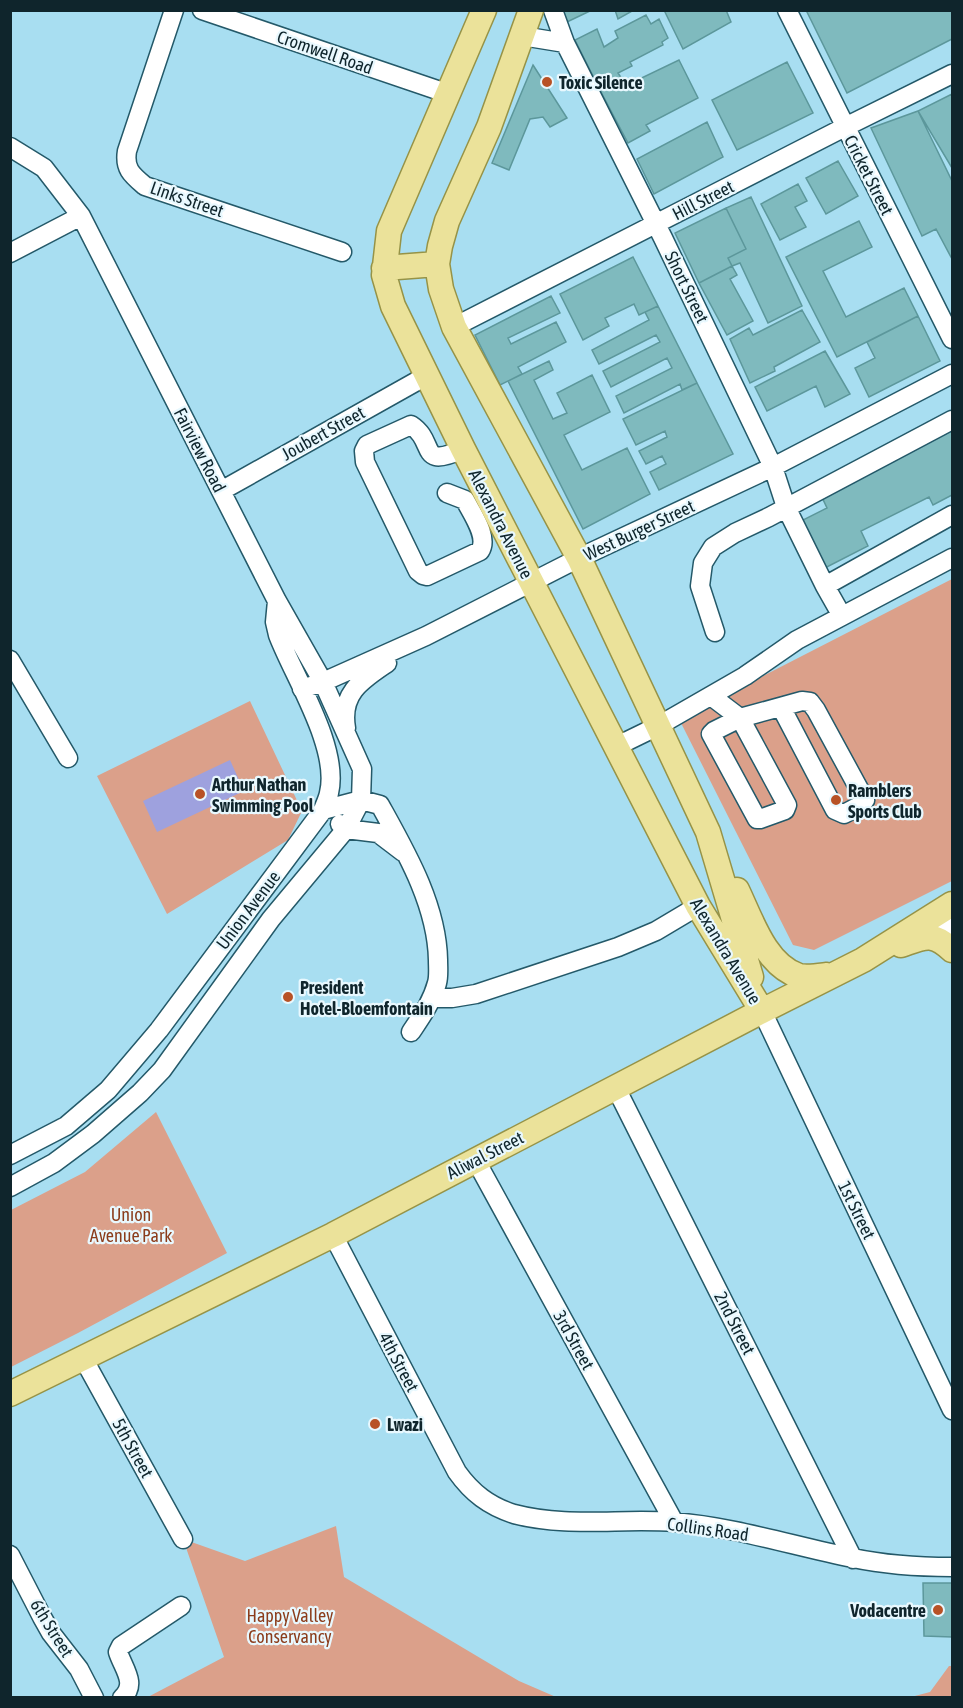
<svg xmlns="http://www.w3.org/2000/svg" width="963" height="1708" font-family="'Asap Condensed',sans-serif">
  <style>
    .green { fill: #dba08a }
    .water { fill: #9ea1de }
    .building { fill: #7fbabe; stroke: #5c979b; stroke-width: 1.5 }
    .lines { fill: none; stroke-linecap: round; stroke-linejoin: round }
    .minor-casing { stroke: #245969; stroke-width: 21 }
    .major-casing { stroke: #969347; stroke-width: 27 }
    .minor { stroke: #fff; stroke-width: 18 }
    .major { stroke: #ebe29a; stroke-width: 24 }
    .poi-dot { fill: #b85226; stroke: #e8f8fe; stroke-width: 2 }
    .labels { text-anchor: middle; dominant-baseline: central; stroke-width: 4.5; stroke-linejoin: round; paint-order: stroke }
    .street-label { font-size: 18px; fill: #0f252c; stroke: #e8f8fe }
    .poi-label { font-size: 18px; font-weight: bold; fill: #0f252c; stroke: #e8f8fe; text-anchor: start }
    .park-label { font-size: 18px; fill: #8b3c1b; stroke: #e8f8fe }
  </style>
  <rect width="100%" height="100%" fill="#a8def1"/>
  <path class="green" d="M952 579V881L814 950 793 945 679 719Z
    M250 701 302 811 288 840 167 914 97 776Z
    M156 1112 227 1253 78 1333 11 1367V1210L85 1172Z
    M336 1526 344 1577 519 1681 556 1697 146 1698 224 1657 183 1539 245 1561Z
    M949 1666H952V1697H911L930 1692Z"/>
  <path class="water" d="M230 760 244 791 157 832 143 801Z"/>
  <path class="building" d="M561 10H592L567 22Z
    M615 10H634L618 19Z
    M664 10H726L731 22 683 49Z
    M806 10H952V39L847 93Z
    M646 15 651 24 659 19 668 38 662 42 663 45 630 62 632 66 618 73 622 79 600 90 575 40 597 29 604 47 618 38 615 31Z
    M679 60 698 98 646 125 650 131 628 143 600 90 622 79 625 86Z
    M787 62 813 113 737 150 712 100Z
    M533 65 567 118 550 127 543 117 530 119 509 170 492 163Z
    M952 94V168L918 111Z
    M918 111 952 181V259L936 229 922 236 871 128Z
    M707 122 723 157 654 194 637 159Z
    M838 161 858 196 826 214 806 178Z
    M798 184 807 201 795 207 806 227 780 240 761 204Z
    M751 197 802 306 768 323 740 263 732 266 728 258 746 249 726 208Z
    M726 208 746 249 728 258 732 266 699 283 675 233Z
    M859 221 872 247 823 271 846 317 904 288 918 316 837 357 786 257Z
    M633 257 658 306 639 315 634 304 605 318 609 326 583 340 560 294Z
    M732 266 737 275 730 279 753 321 727 335 699 283Z
    M551 296 560 313 508 338 511 344 556 322 566 342 518 367 522 374 500 385 475 335Z
    M658 306 697 383 682 390 680 384 624 413 616 396 672 368 667 358 611 387 603 371 660 342 656 335 599 364 592 350 649 320 645 312Z
    M802 310 820 342 774 367 775 371 750 383 730 339 749 328 753 335Z
    M918 316 940 361 869 397 855 368 875 358 867 342Z
    M825 351 850 394 825 407 816 386 767 411 755 387Z
    M549 361 553 370 534 380 553 419 567 413 557 393 592 375 610 412 564 435 582 470 627 448 650 494 583 529 508 381Z
    M697 383 733 454 659 490 650 472 666 464 662 456 646 464 639 451 667 437 665 431 636 445 623 419Z
    M952 425V495L933 505 929 497 861 531 868 546 821 570 797 523 827 508 820 493Z
    M923 1583H952V1637L924 1636Z"/>
  <g class="lines">
    <g class="minor-casing">
      <path id="minor" d="M174 10 127 151C124 169 132 175 145 186L342 252
        M202 10 449 94
        M553 10 565 43 663 238 773 467 786 507 825 586 842 616
        M787 10 952 339
        M522 36 565 43
        M10 147 44 168 81 216 277 601 323 682 362 769 361 800 346 829 271 919 162 1070 140 1093 93 1134 54 1163 10 1187
        M10 253 81 216
        M454 327 845 127 952 74
        M221 491 426 376
        M447 493 465 500C472 514 489 537 480 551L427 576 423 575 418 571 365 462 364 451 367 445 411 425C437 442 417 470 463 449
        M825 586 952 515
        M715 632 700 586 703 563 713 547 735 533 769 517 952 420
        M10 660 68 758
        M302 689 323 682 426 636 579 558 773 467 952 374
        M711 696 740 718 787 805 785 810 760 819H757L711 734 714 731 740 718 802 701 810 702 816 710 865 800 861 805 844 814 835 810 781 707
        M346 728C340 693 362 680 387 663
        M615 747 658 726 745 676 797 640 952 558
        M323 810 361 800 380 805C406 852 437 905 438 960 438 968 439 976 437 983 432 1002 421 1017 411 1032
        M340 824 346 829 378 833 403 852
        M940 911 952 938
        M432 998H452L476 994 618 947 656 931 698 906
        M762 1011 952 1410
        M616 1088 853 1559
        M10 1155 66 1126 108 1090 159 1030 323 810C325 804 328 799 329 793 340 748 294 677 278 635L275 622 277 601
        M475 1159 674 1522
        M333 1235 457 1472C472 1493 489 1506 514 1514 567 1528 620 1518 674 1522 735 1527 793 1546 853 1558 886 1565 919 1567 952 1567
        M83 1358 183 1539
        M10 1555 42 1617 51 1633 79 1669 94 1698
        M122 1698C138 1684 123 1668 118 1652L121 1646 181 1606"/>
    </g>
    <g class="major-casing">
      <path id="major" d="M484 10 389 231 384 275 393 306 463 449 698 906 762 1011
        M531 10 489 127 447 221 440 246 437 264 441 289 454 327 579 558 708 832 751 977
        M384 268 437 264
        M737 890C751 919 765 965 799 976 807 978 819 976 827 975
        M901 945C924 937 932 931 952 950
        M10 1394 333 1235 762 1011 863 960 952 904"/>
    </g>
    <use href="#minor" class="minor"/>
    <use href="#major" class="major"/>
  </g>
  <g class="poi-dot">
    <circle cx="547" cy="82" r="6"/>
    <circle cx="200" cy="794" r="6"/>
    <circle cx="836" cy="800" r="6"/>
    <circle cx="288" cy="997" r="6"/>
    <circle cx="375" cy="1424" r="6"/>
    <circle cx="938" cy="1610" r="6"/>
  </g>
  <g class="labels">
    <g class="street-label">
      <text transform="translate(325 52) rotate(19)">Cromwell Road</text>
      <text transform="translate(869 175) rotate(63)">Cricket Street</text>
      <text transform="translate(187 199) rotate(19)">Links Street</text>
      <text transform="translate(703 200) rotate(-27)">Hill Street</text>
      <text transform="translate(687 287) rotate(64)">Short Street</text>
      <text transform="translate(323 433) rotate(-29)">Joubert Street</text>
      <text transform="translate(200 450) rotate(63)">Fairview Road</text>
      <text transform="translate(501 524) rotate(63)">Alexandra Avenue</text>
      <text transform="translate(639 530) rotate(-25)">West Burger Street</text>
      <text transform="translate(248 910) rotate(-53)">Union Avenue</text>
      <text transform="translate(726 951) rotate(59)">Alexandra Avenue</text>
      <text transform="translate(485 1155) rotate(-27)">Aliwal Street</text>
      <text transform="translate(857 1210) rotate(64)">1st Street</text>
      <text transform="translate(735 1323) rotate(63)">2nd Street</text>
      <text transform="translate(574 1340) rotate(61)">3rd Street</text>
      <text transform="translate(399 1362) rotate(62)">4th Street</text>
      <text transform="translate(133 1448) rotate(61)">5th Street</text>
      <text transform="translate(708 1529) rotate(8)">Collins Road</text>
      <text transform="translate(52 1628) rotate(58)">6th Street</text>
    </g>
    <g class="poi-label">
      <text x="559" y="82">Toxic Silence</text>
      <text x="212" y="784">Arthur Nathan<tspan x="212" dy="21">Swimming Pool</tspan></text>
      <text x="848" y="790">Ramblers<tspan x="848" dy="21">Sports Club</tspan></text>
      <text x="300" y="987">President<tspan x="300" dy="21">Hotel-Bloemfontain</tspan></text>
      <text x="387" y="1424">Lwazi</text>
      <text x="926" y="1610" text-anchor="end">Vodacentre</text>
    </g>
    <g class="park-label">
      <text x="131" y="1214">Union<tspan x="131" dy="21">Avenue Park</tspan></text>
      <text x="290" y="1615">Happy Valley<tspan x="290" dy="21">Conservancy</tspan></text>
    </g>
  </g>
  <rect width="963" height="1708" fill="none" stroke="#0f252c" stroke-width="24"/>
</svg>
